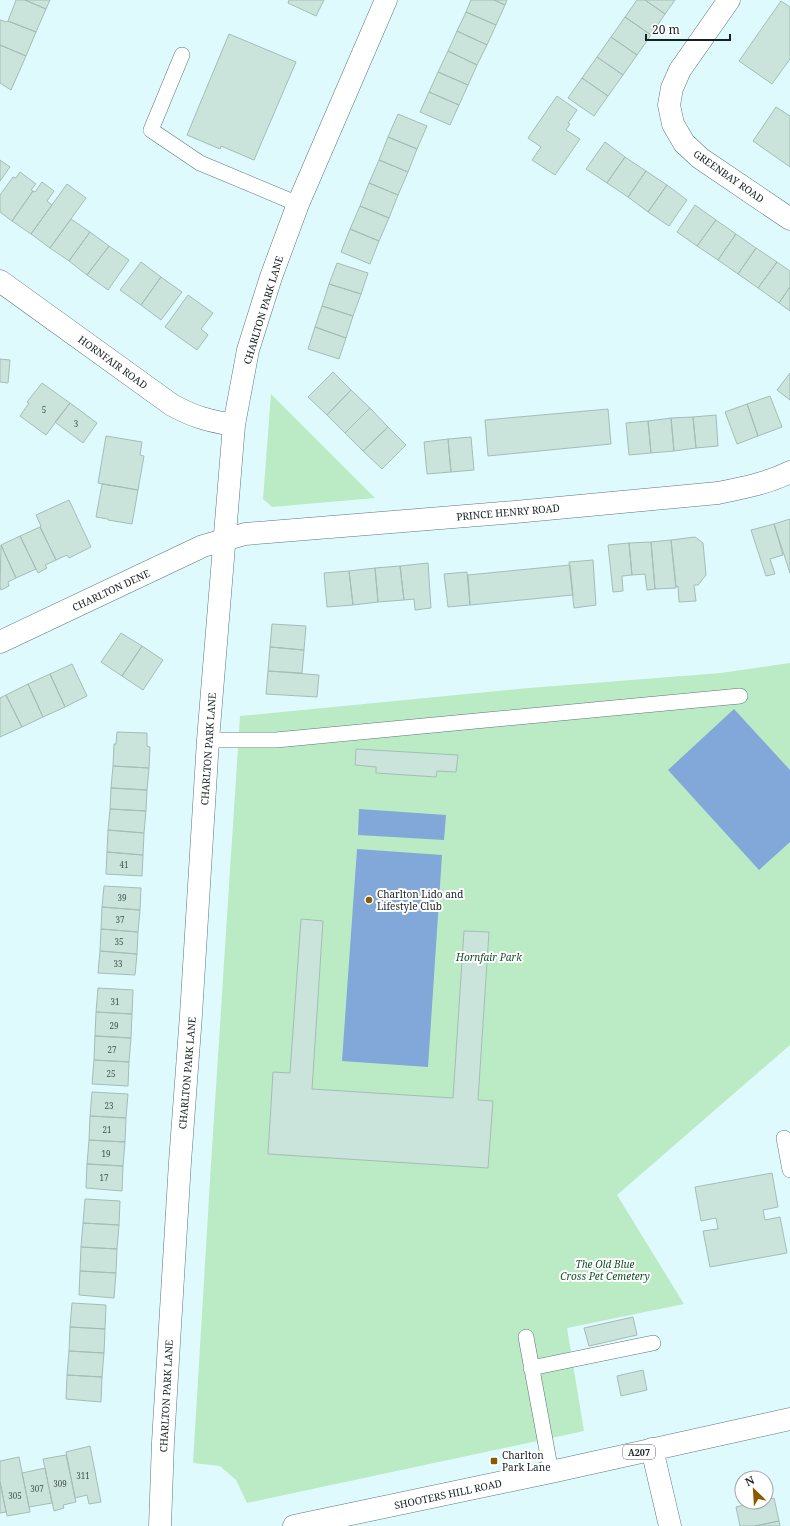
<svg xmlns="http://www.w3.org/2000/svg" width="790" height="1526" font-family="'Noto Serif',serif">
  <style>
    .green { fill: #baebc4 }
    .water { fill: #81a8d9 }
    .building { fill: #cae4dc; stroke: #a4bdb6 }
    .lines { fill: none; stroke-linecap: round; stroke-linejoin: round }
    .service-casing { stroke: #5d7678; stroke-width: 16 }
    .minor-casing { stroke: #5d7678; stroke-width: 23 }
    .tertiary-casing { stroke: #5d7678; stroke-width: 23 }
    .primary-casing { stroke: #5d7678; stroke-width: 23 }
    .service { stroke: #fff; stroke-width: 15 }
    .minor { stroke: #fff; stroke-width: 22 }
    .tertiary { stroke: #fff; stroke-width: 22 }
    .primary { stroke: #fff; stroke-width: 22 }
    .poi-dot { fill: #8a5a00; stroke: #fff; stroke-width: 1.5 }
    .labels { text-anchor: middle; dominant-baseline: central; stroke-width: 4; stroke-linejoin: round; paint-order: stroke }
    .number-label { font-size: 8px; fill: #445250 }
    .shield { fill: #fff; stroke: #5d6464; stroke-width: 1 }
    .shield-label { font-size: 9px; font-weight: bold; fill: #172122 }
    .street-label { font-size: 10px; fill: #172122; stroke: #fff }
    .poi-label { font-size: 10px; fill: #172122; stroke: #fff; text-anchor: start }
    .park-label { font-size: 10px; font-style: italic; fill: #135028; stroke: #fff }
  </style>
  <rect width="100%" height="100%" fill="#dffafd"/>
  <path class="green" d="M271 394 375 498 272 507 263 499Z
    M790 663V1045L617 1195 684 1304 567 1328 584 1431 247 1503 236 1480 220 1466 193 1463 211 1164 240 716 529 688 721 673Z"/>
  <path class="water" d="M734 709 790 770V842L759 870 668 770Z
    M359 809 446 815 444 840 358 835Z
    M357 849 442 855 428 1067 342 1061Z"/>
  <path class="building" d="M16 0H25L46 9 36 32 8 21Z
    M25 0H50L46 9Z
    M289 0H324L316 16 288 3Z
    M471 0H494L505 5 496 25 466 12Z
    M494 0H507L505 5Z
    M637 0H645L665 14 651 35 625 17Z
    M645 0H675L665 14Z
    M781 1 790 7V59L772 84 739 61Z
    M466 12 496 25 487 45 457 31Z
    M625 17 651 35 637 55 611 37Z
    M0 20 7 22 8 21 36 32 26 56 0 45Z
    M457 31 487 45 477 65 448 51Z
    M229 34 296 62 254 160 221 146 220 149 187 135Z
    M611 37 637 55 623 75 597 57Z
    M0 45 26 56 11 90 0 83Z
    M448 51 477 65 468 85 438 72Z
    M597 57 623 75 608 96 582 78Z
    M438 72 468 85 459 105 429 92Z
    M582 78 608 96 594 116 568 98Z
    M429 92 459 105 450 125 420 112Z
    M557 96 577 110 568 123 570 124 566 130 580 139 555 175 532 160 541 147 528 138Z
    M776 107 790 116V167L753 141Z
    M398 114 427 126 417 149 388 137Z
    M388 137 417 149 408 172 379 160Z
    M605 142 625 157 607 183 586 169Z
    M625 157 646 171 628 197 607 183Z
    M0 160 10 167 0 181Z
    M379 160 408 172 398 195 369 183Z
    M646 171 667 185 648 212 628 197Z
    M20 172 36 184 31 190 33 191 12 221 0 212V195L13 177 16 178Z
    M42 182 54 191 47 201 52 205 31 234 12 221 33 191 35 192Z
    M369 183 398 195 389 218 360 206Z
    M67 184 86 198 50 248 31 234Z
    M667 185 687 200 669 226 648 212Z
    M695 205 716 220 697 246 677 232Z
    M360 206 389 218 379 241 350 229Z
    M71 219 90 232 69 261 50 248Z
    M716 220 736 234 718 260 697 246Z
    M350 229 379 241 370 264 341 252Z
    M90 232 109 246 87 275 69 261Z
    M736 234 756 248 738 274 718 260Z
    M109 246 129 260 108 290 87 275Z
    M756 248 777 262 758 288 738 274Z
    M141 262 161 277 141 305 120 290Z
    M777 262 790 271V287L779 303 758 288Z
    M337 263 368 273 361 294 329 284Z
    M161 277 182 292 161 320 141 305Z
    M329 284 361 294 353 316 322 306Z
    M790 287V311L779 303Z
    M188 295 213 313 201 329 208 335 197 350 165 327Z
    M322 306 353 316 346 338 315 327Z
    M315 327 346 338 339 359 308 349Z
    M0 359 10 360 8 383 0 382Z
    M333 372 351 390 327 415 308 397Z
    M790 373V400L777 390Z
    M42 383 70 403 46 435 20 416 29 403 27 402Z
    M351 390 370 408 345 433 327 415Z
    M770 396 782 427 758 436 747 404Z
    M70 403 97 423 83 443 55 422Z
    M747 404 758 436 737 444 725 412Z
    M370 408 388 427 363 451 345 433Z
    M608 409 611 444 488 456 485 420Z
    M716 415 718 446 696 448 693 417Z
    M693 417 696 448 674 451 671 418Z
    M671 418 674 451 651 453 648 421Z
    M648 421 651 453 629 455 626 423Z
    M388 427 406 445 382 469 363 451Z
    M106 436 142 442 140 455 144 456 138 490 98 483Z
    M471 437 474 470 451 472 448 439Z
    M448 439 451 472 427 474 424 442Z
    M102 484 138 490 132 524 108 520V519L96 517Z
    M69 500 91 547 69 558 67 555 56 560 40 527 41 526 36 515Z
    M790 519V573L774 524Z
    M774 524 783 555 770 559 775 574 766 576 751 530Z
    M40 527 56 560 45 565 47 568 38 573 20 536Z
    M20 536 36 569 16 578 1 545Z
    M695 537 703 543 706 575 698 585H694L696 601 679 602 678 586 676 587 671 540Z
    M671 540 676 588 655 589 651 542Z
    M651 542 655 589 647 590 645 574 632 575 629 543Z
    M629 543 632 575 622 576 623 591 613 592 608 545Z
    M1 545 16 578 8 582 9 586 1 590 0 587Z
    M593 560 596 605 574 608 569 562Z
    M428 563 431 608 415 610 414 599 404 600 400 566Z
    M570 565 573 595 470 605 468 575Z
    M400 566 404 600 378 602 375 568Z
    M375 568 378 602 353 605 349 571Z
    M349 571 353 605 327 607 324 573Z
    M467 572 470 605 448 607 444 574Z
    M272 624 306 626 304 650 270 647Z
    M121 633 142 646 122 676 101 662Z
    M142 646 163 660 143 690 122 676Z
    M270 647 304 650 302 673 268 671Z
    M72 664 87 696 65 707 50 674Z
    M268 671 319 675 317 697 266 694Z
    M50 674 65 707 43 717 28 684Z
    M28 684 43 717 22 727 6 695Z
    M6 695 22 727 0 737V698Z
    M117 732 147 733V746L150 747 149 768 113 766 114 744H116Z
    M356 749 458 755 456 772 437 771 436 777 376 773V767L355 765Z
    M113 766 149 768 147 790 111 788Z
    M111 788 147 790 146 811 110 809Z
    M110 809 146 811 144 833 108 830Z
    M108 830 144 833 143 855 107 852Z
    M107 852 143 855 142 876 106 874Z
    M104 886 141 888 140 910 102 907Z
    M102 907 140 910 138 932 101 929Z
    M301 919 323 921 312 1089 453 1098 464 931 489 932 478 1100 493 1101 488 1168 268 1154 273 1072 290 1073Z
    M101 929 138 932 137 954 100 951Z
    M100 951 137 954 135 975 98 973Z
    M98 988 133 990 132 1014 96 1012Z
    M96 1012 132 1014 131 1038 95 1036Z
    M95 1036 131 1038 129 1062 94 1060Z
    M94 1060 129 1062 128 1086 92 1084Z
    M92 1092 128 1094 126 1118 90 1116Z
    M90 1116 126 1118 125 1142 89 1140Z
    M89 1140 125 1142 123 1166 87 1164Z
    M87 1164 123 1166 122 1191 86 1188Z
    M772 1173 778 1207 763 1210 765 1220 780 1217 787 1253 710 1267 703 1231 718 1229 716 1218 701 1221 695 1187Z
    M85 1199 120 1201 119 1225 83 1223Z
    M83 1223 119 1225 117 1249 81 1247Z
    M81 1247 117 1249 116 1273 80 1271Z
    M80 1271 116 1273 114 1298 79 1295Z
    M72 1303 106 1305 105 1329 70 1327Z
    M633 1317 637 1335 589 1346 584 1328Z
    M70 1327 105 1329 104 1353 69 1351Z
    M69 1351 104 1353 102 1377 67 1375Z
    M643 1370 647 1390 621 1396 617 1376Z
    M67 1375 102 1377 101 1402 66 1399Z
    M90 1446 101 1502 89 1504 87 1495 75 1498 66 1452Z
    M66 1455 76 1502 63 1505 64 1508 54 1511 43 1459Z
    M19 1457 30 1512 7 1516 0 1482V1461Z
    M45 1468 52 1503 29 1507 22 1473Z
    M0 1482 6 1512 0 1513Z
    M774 1498 779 1521 755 1526H740L736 1507 757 1502H766V1500Z
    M779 1521 780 1526H755Z"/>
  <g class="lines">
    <g class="service-casing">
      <path id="service" d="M182 55 151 130 200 163 298 204
        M208 740H276L740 696
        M784 1138 790 1170
        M526 1337 551 1472
        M531 1368 653 1343"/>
    </g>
    <g class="minor-casing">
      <path id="minor" d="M729 0 680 70 672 88 669 105 673 124 684 143 700 158 790 219
        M0 642 203 546 245 534 515 512 718 493C743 488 768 483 790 472
        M652 1449 670 1526"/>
    </g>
    <g class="tertiary-casing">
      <path id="tertiary" d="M0 281 172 405C194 417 209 421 234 425
        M160 1526 163 1442 180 1162 191 1015 208 740 234 425 248 350 271 277 298 204 386 0"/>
    </g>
    <g class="primary-casing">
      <path id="primary" d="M294 1526 551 1472 790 1419"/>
    </g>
    <use href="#service" class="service"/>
    <use href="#minor" class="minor"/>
    <use href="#tertiary" class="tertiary"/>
    <use href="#primary" class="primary"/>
  </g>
  <g class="poi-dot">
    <circle cx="369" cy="900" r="4"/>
    <rect x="490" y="1457" width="8" height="8" rx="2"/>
  </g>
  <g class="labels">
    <g class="number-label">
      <text x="44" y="409">5</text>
      <text x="76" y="423">3</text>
      <text x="124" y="864">41</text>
      <text x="122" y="897">39</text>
      <text x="120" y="919">37</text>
      <text x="119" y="941">35</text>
      <text x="118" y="963">33</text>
      <text x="115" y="1001">31</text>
      <text x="114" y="1025">29</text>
      <text x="112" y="1049">27</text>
      <text x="111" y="1073">25</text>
      <text x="109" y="1105">23</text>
      <text x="107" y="1129">21</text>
      <text x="106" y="1153">19</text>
      <text x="104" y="1177">17</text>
      <text x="83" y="1475">311</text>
      <text x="60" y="1483">309</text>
      <text x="37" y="1488">307</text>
      <text x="15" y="1495">305</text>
    </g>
    <rect class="shield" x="623" y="1445" width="32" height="14" rx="3"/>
    <g class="shield-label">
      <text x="639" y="1452">A207</text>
    </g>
    <g class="street-label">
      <text transform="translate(729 176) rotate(35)">GREENBAY ROAD</text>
      <text transform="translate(263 310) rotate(-73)">CHARLTON PARK LANE</text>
      <text transform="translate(113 362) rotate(36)">HORNFAIR ROAD</text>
      <text transform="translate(508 512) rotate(-5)">PRINCE HENRY ROAD</text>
      <text transform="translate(111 590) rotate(-25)">CHARLTON DENE</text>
      <text transform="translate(208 749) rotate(-86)">CHARLTON PARK LANE</text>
      <text transform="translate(187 1073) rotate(-85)">CHARLTON PARK LANE</text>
      <text transform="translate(166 1396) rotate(-87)">CHARLTON PARK LANE</text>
      <text transform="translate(448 1494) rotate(-12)">SHOOTERS HILL ROAD</text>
    </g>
    <g class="poi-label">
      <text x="377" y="894">Charlton Lido and<tspan x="377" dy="12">Lifestyle Club</tspan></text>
      <text x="502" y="1455">Charlton<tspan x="502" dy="12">Park Lane</tspan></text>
    </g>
    <g class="park-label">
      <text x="489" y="957">Hornfair Park</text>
      <text x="605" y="1264">The Old Blue<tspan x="605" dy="12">Cross Pet Cemetery</tspan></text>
    </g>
  </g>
  <g transform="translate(754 1490) rotate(335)"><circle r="19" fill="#ffffff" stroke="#a2a6a7"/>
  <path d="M0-3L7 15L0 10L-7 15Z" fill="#8a5a00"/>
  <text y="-6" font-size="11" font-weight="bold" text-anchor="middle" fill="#172122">N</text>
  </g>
  <path d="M646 34v6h84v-6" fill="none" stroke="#172122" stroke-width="2"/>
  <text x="652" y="34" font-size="12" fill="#172122" stroke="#ffffff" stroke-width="3" paint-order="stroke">20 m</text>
</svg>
